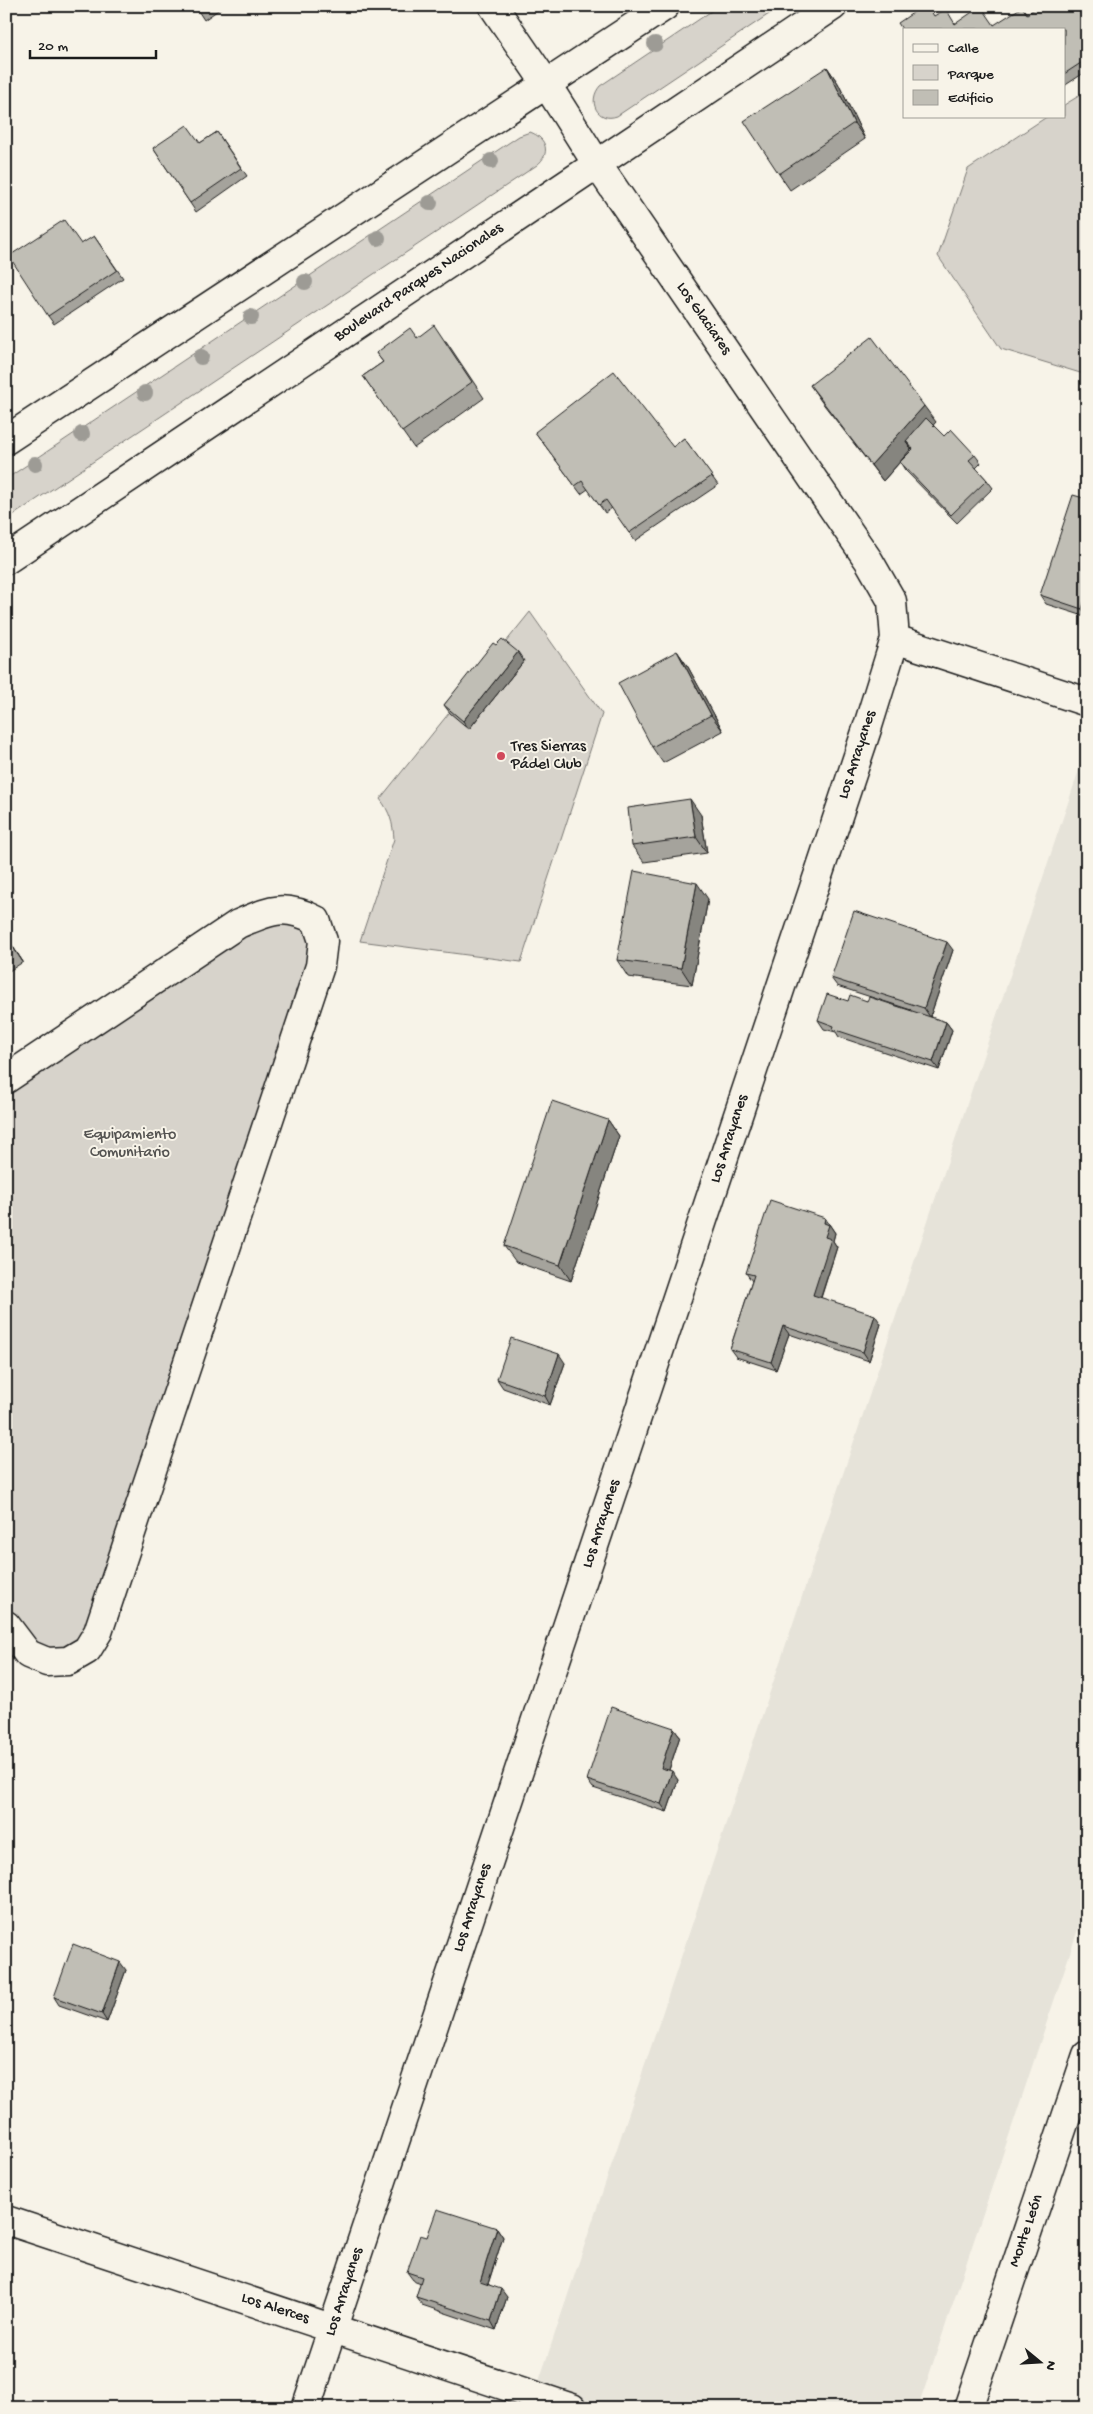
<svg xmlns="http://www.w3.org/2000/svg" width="1093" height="2414" font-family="'Gochi Hand',sans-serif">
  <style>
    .built { fill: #e6e3d9 }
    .green { fill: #d7d3cb; stroke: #7a7874 }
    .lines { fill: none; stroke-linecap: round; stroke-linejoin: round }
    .minor-casing { stroke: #1c1c1c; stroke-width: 31 }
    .minor { stroke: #f7f3e8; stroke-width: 28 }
    .tree { fill: #9d9b95 }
    .wall { fill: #a5a39c; stroke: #1c1c1c }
    .shaded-wall { fill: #86857f; stroke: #1c1c1c }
    .building { fill: #c0beb5; stroke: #1c1c1c }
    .poi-dot { fill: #d1495b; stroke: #f7f3e8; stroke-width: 2 }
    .labels { text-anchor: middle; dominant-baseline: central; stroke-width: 4; stroke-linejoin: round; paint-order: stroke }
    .street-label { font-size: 16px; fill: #1c1c1c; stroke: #f7f3e8 }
    .poi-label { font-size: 16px; fill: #1c1c1c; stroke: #f7f3e8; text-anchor: start }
    .park-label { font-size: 16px; fill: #545351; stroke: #f7f3e8 }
  </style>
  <rect width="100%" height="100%" fill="#f7f3e8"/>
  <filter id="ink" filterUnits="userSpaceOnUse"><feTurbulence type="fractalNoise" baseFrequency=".02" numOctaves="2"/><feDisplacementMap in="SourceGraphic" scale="10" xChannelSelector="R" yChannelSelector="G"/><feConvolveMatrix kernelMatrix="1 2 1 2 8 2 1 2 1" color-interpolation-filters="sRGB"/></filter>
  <g filter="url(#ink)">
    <path class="built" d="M1087 746V1902L918 2408H530Z"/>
    <path class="green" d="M719 6H781L617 116C597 123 587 101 600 86Z
      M1087 91V375L1001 349 938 256 968 169 1048 116H1064V105Z
      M530 132C547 138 551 154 537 165L6 520V479L519 136Z
      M530 612 602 714 521 962 360 941 394 839C393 823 390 812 380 799Z
      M297 910 323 941 98 1632 68 1661 6 1625V1079L238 924Z"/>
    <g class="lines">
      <g class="minor-casing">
        <path id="minor" d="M6 440 665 6
          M6 560 833 6
          M895 639 1087 702
          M6 1079 238 924C270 911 282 903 316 920L323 941 320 966 98 1632 87 1650 68 1661 47 1662 28 1654 6 1625
          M6 2220 572 2408
          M306 2408 867 729 895 639 892 601 869 561 597 164 547 85 493 6
          M968 2408 1087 2055"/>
      </g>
      <use href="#minor" class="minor"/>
    </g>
    <g class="tree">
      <circle cx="655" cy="44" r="8"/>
      <circle cx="491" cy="161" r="8"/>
      <circle cx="430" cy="203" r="8"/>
      <circle cx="378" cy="238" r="8"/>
      <circle cx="305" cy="282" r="8"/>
      <circle cx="251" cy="317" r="8"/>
      <circle cx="201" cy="357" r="8"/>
      <circle cx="145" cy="393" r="8"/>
      <circle cx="82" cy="434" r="8"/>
      <circle cx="35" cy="464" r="8"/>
    </g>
    <path class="wall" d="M195 6H224L204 20Z
      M1039 6H1076L1087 23V71L1064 86V29H904L934 16 956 23 994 25 1027 14Z
      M827 67 838 83 865 139 790 190 779 174Z
      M217 132 247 176 196 212 153 148 200 143Z
      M94 236 123 278 54 324 48 316Z
      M417 338 446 341 484 398 414 448 363 376 383 362 376 353Z
      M810 385 936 422 933 425 944 436 975 455 981 463 976 468 987 480 993 488 957 523 905 470 900 462 883 481 821 401Z
      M535 432 673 447 684 438 718 485 635 541 612 508 605 513 588 489 581 494Z
      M1087 499V617L1046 604 1040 595Z
      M496 645 524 661 469 729 450 713 444 705Z
      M677 651 688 667 723 731 663 763 652 747Z
      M701 815 707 853 644 862 632 846Z
      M708 899 692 985 628 977 617 960Z
      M6 936 23 962 6 973Z
      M953 950 930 1017 946 1022 952 1030 939 1070 839 1037 836 1032 824 1029 818 1020 848 1001H867L911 1010 837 986 831 978Z
      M608 1120 619 1136 571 1281 516 1262 504 1246Z
      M825 1218 835 1233 833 1241 837 1247 821 1298 881 1324 869 1361 789 1334 776 1370 736 1357 730 1349 752 1281 746 1273Z
      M565 1363 550 1405 503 1388 497 1379Z
      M674 1728 680 1736 669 1770 678 1780 667 1812 593 1788 587 1780Z
      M126 1970 107 2022 59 2005 54 1997Z
      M497 2228 503 2237 488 2284 507 2297 496 2330 422 2305 416 2297 421 2283 413 2280 407 2272 427 2237Z"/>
    <path class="shaded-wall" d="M827 67 838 83 865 139 854 123Z
      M924 406 936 422 912 449 906 441 911 449 883 481 871 465Z
      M1087 593V616L1082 609Z
      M677 651 688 667 723 731 711 715Z
      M518 652 524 661 469 729 463 721Z
      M690 799 701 815 707 853 696 837Z
      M697 883 708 899 692 985 681 968Z
      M6 936 23 962 6 937Z
      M947 942 953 950 930 1017 924 1008Z
      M946 1022 952 1030 939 1070 933 1062Z
      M608 1120 619 1136 571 1281 560 1265Z
      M825 1218 835 1233 833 1241 837 1247 819 1303 813 1295 825 1237 824 1223Z
      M875 1315 881 1324 869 1361 863 1352Z
      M783 1326 789 1334 776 1370 771 1362Z
      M559 1354 565 1363 550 1405 545 1396Z
      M674 1728 680 1736 667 1776 661 1768Z
      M672 1771 678 1780 667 1812 661 1804Z
      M120 1962 126 1970 107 2022 102 2014Z
      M497 2228 503 2237 486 2290 480 2282Z
      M501 2289 507 2297 496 2330 491 2321Z"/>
    <path class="building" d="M195 6H206L198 11Z
      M923 6H928L934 16 946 9 955 24 981 6 994 25 1022 7 1027 14 1039 6H1075L1087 24V59L1064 74V29H904V32L898 23Z
      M827 67 854 123 779 174 744 121Z
      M187 125 200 143 217 132 241 168 190 203 153 148Z
      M64 220 81 244 94 236 117 270 48 316 9 256Z
      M434 325 472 382 402 432 363 376 383 362 376 353 410 328 417 338Z
      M872 337 924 406 871 465 810 385Z
      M614 371 673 447 684 438 712 476 629 533 606 500 599 505 582 481 575 486 535 432Z
      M926 418 944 436 951 429 975 455 969 460 987 480 951 515 900 462 913 449 906 441Z
      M1073 495 1087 499V593L1082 609 1040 595Z
      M502 639 518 652 463 721 444 705 493 643 496 645Z
      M677 651 711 715 652 747 618 683Z
      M690 799 696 837 632 846 628 808Z
      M634 871 697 883 681 968 617 960Z
      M854 911 947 942 924 1008 831 978Z
      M6 937 12 946 6 949Z
      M827 994 848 1001 850 995 867 1001 869 997 946 1022 933 1062 833 1029 834 1026 818 1020Z
      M552 1101 608 1120 560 1265 504 1246Z
      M770 1200 825 1218 824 1223 829 1225 825 1237 831 1239 813 1295 875 1315 863 1352 783 1326 771 1362 730 1349 754 1275 746 1273Z
      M511 1338 559 1354 545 1396 497 1379Z
      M611 1707 674 1728 661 1768 672 1771 661 1804 587 1780Z
      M73 1944 120 1962 102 2014 54 1997Z
      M437 2209 497 2228 480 2282 501 2289 491 2321 416 2297 422 2277 407 2272 420 2235 427 2237Z"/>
  </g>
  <circle class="poi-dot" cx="501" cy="756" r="5"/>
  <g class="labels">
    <g class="street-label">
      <text transform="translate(419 283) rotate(-34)">Boulevard Parques Nacionales</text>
      <text transform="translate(703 319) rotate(55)">Los Glaciares</text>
      <text transform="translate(858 755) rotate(-72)">Los Arrayanes</text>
      <text transform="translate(730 1139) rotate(-72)">Los Arrayanes</text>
      <text transform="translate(602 1524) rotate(-72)">Los Arrayanes</text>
      <text transform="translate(473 1908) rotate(-72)">Los Arrayanes</text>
      <text transform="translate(1027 2231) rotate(-71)">Monte León</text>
      <text transform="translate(345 2292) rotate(-72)">Los Arrayanes</text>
      <text transform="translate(275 2309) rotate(18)">Los Alerces</text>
    </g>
    <g class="poi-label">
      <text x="511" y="747">Tres Sierras<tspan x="511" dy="18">Pádel Club</tspan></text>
    </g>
    <g class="park-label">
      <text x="130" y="1135">Equipamiento<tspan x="130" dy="18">Comunitario</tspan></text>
    </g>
  </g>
  <rect width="1093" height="2414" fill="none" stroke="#f7f3e8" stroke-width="25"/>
  <rect x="12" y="12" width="1068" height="2389" fill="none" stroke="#1c1c1c" stroke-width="2" filter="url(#ink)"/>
  <rect x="903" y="28" width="162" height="90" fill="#f7f3e8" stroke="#9f9d96"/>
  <rect x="913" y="44" width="25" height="8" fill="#f7f3e8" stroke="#9f9d96"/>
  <text x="948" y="52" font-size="15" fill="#1c1c1c">Calle</text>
  <rect x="913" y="65" width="25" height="15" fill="#d7d3cb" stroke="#9f9d96"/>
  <text x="948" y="78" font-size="15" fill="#1c1c1c">Parque</text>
  <rect x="913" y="90" width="25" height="15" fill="#c0beb5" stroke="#9f9d96"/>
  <text x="948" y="102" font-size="15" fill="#1c1c1c">Edificio</text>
  <g transform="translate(1040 2362) rotate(108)" stroke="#f7f3e8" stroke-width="4" paint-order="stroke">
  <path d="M0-4L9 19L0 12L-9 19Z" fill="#1c1c1c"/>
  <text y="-8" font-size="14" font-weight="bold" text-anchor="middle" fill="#1c1c1c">N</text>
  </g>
  <path d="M30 50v8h126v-8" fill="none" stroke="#1c1c1c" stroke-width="2.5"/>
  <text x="38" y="50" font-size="15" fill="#1c1c1c" stroke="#f7f3e8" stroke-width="4" paint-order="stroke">20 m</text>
</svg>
